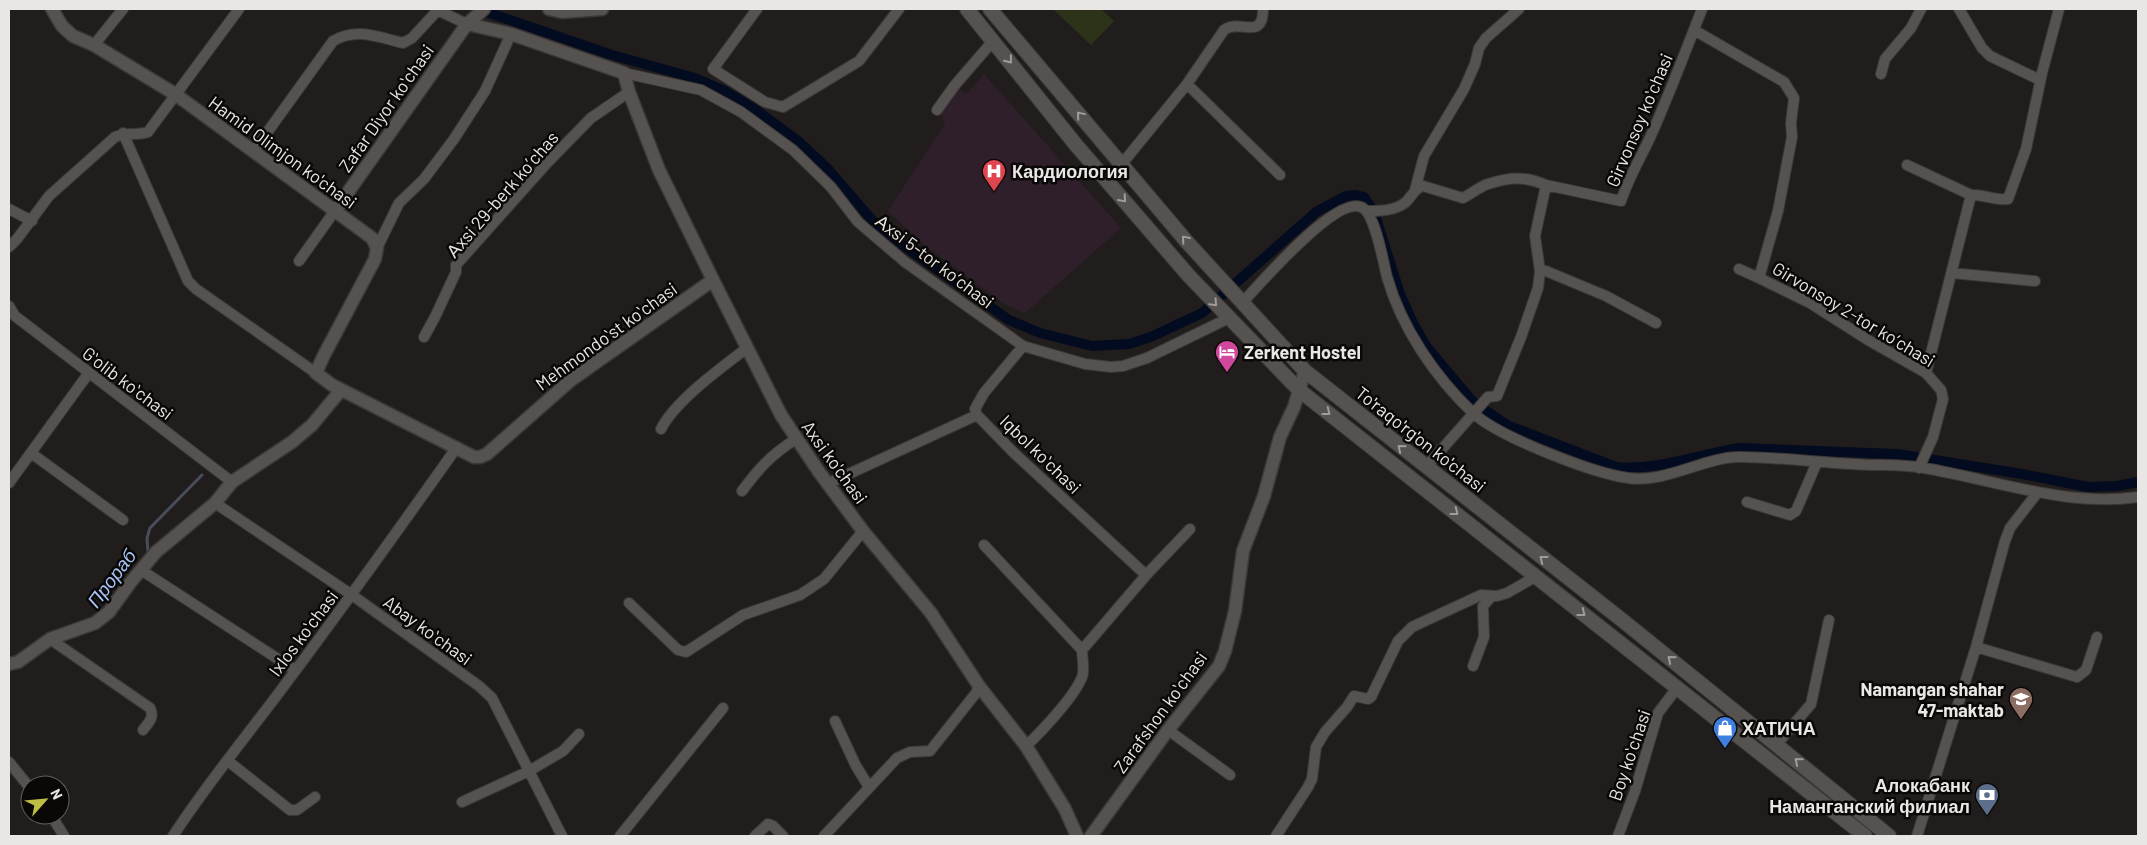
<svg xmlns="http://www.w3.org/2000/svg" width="2147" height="845" font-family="Barlow,sans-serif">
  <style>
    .medical { fill: #2f1f2a }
    .green { fill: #2d3319 }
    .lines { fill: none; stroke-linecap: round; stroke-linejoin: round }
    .stream { stroke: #484d5b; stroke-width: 3 }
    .canal { stroke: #030b20; stroke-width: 10 }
    .minor-casing { stroke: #3b3838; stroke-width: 12 }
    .tertiary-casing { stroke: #3b3838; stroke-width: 15 }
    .secondary-casing { stroke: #3b3838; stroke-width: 16 }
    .minor { stroke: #565250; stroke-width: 10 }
    .tertiary { stroke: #565250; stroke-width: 12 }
    .secondary { stroke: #565250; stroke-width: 14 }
    .oneway { stroke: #a09c9a }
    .labels { text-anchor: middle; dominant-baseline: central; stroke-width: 5; stroke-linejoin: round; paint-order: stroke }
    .street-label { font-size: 18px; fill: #e9e6e5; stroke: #090807 }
    .poi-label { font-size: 18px; font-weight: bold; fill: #e9e6e5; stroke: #090807; text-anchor: start }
    .water-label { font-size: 19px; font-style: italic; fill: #a8c3f4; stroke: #090807 }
  </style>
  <rect width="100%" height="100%" fill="#211d1c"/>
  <path class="medical" d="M984 74 1121 228 1025 313 1004 304 924 245 888 211 945 124 940 112 957 87 966 94Z"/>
  <path class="green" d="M1053 9H1101L1114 21 1091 45Z"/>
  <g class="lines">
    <path class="stream" d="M146 555 148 552 147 538 150 528 202 475"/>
    <path class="canal" d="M478 9 612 55 695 78 725 91 756 110 797 140 828 169 872 220 907 248 1009 320 1040 333 1092 346 1129 344 1153 336 1202 313 1316 212 1346 196 1356 195 1364 197 1374 212 1400 294 1413 323 1426 346 1473 402 1507 425 1616 467C1658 471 1699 454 1740 448L1897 454 2022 474 2088 487 2117 486 2138 482"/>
    <g class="minor-casing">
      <path id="minor" d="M435 9 467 24
        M757 9 713 69 765 102 783 107 859 61 899 9
        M1959 9 1982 48 1990 56 2040 80
        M1694 30 1784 82 1794 98 1791 123 1792 137 1778 211 1759 278 1810 303 1868 340 1926 373 1941 390 1943 399 1933 437 1919 468
        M94 45 123 9
        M624 73 701 90 741 112 793 150 831 187 858 222 905 262 1023 346 1085 364 1111 367 1123 366 1147 358 1229 318
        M1881 74 1885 59 1911 28 1921 9
        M1187 84 1280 175
        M937 110 955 85 993 41
        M123 133 188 281 196 289 316 373
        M253 152 333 41C356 27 378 37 403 43L412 38 438 10
        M1121 165 1187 84 1224 30C1239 18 1263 42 1263 9
        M1907 165 1971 195
        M1415 190 1424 156 1464 89 1475 64 1479 48 1486 38 1519 9
        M9 209 32 221
        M1367 211C1380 211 1395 211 1406 202 1412 196 1415 188 1423 186L1463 198C1471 194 1479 187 1488 184 1510 177 1525 176 1546 185
        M9 247 17 239 49 196 115 137C126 132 136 136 148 132L239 9
        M377 248 399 203 424 179 454 139 485 91 511 34
        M299 261 334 212
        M1739 269 1759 278
        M1540 271H1546L1606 296 1656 323
        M1952 273 2035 281
        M1242 303C1260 284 1335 196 1361 207 1375 212 1383 262 1387 277 1401 327 1435 377 1473 413 1499 437 1592 473 1628 478 1664 484 1705 457 1739 457 1777 457 1815 462 1853 464 1877 466 1900 464 1924 468 1995 480 2066 507 2138 497
        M9 306 15 316 232 482
        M424 337 435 317 456 272V265L548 162 591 118 629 92
        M1023 346 984 393 975 409 977 415 1013 452 1146 575
        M1926 373 1971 195C1983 194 1996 201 2008 199L2026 149 2042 73 2059 9
        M661 429C675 401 722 367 747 348
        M31 453 123 520
        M1426 467 1488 397 1497 396 1521 337 1538 288 1540 271 1535 236 1546 185 1621 201C1629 176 1643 154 1653 131 1671 90 1686 50 1702 9
        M9 483 88 374
        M829 483 977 415
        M742 491C759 468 772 454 796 439
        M1747 502 1790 515 1796 511 1817 462
        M215 503 352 595 479 686 492 698 562 836
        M984 545 1082 650
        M141 570 295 670
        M629 603 678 650 686 652 743 615 800 595 824 579 863 531
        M50 639 150 708C155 718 148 723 143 730
        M1976 647 2077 677 2086 670 2097 637
        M1473 666 1484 637 1483 606 1492 596
        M835 721 856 766 869 787
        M1168 730 1230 775
        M1777 744 1811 704 1829 620
        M1026 746C1041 732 1075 696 1082 677 1085 671 1082 657 1082 650L1148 573 1190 529
        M228 761 290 810H297L315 797
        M9 762 30 788
        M462 802 529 771 563 751 579 734
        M51 815 64 836
        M173 836C206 785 245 738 281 690 341 610 399 529 457 447
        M620 836 723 708
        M755 836 768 824 773 826 783 836
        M824 836 897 758 910 752 930 751 976 693 979 686
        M1276 836 1308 787 1312 779 1316 747 1325 732 1347 707 1354 696 1368 699 1371 697 1398 641 1412 627 1481 595 1497 596 1507 593 1535 577
        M1618 836 1635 791 1658 713 1677 688
        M1917 836 1976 647 2005 541 2010 528 2038 492"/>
    </g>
    <g class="tertiary-casing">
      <path id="tertiary" d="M52 9 62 26 73 36 94 45 175 94 372 238 377 248 375 259 323 357 316 373 332 385 474 457H480L487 454 571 380 713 280
        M549 9 562 12 602 9
        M467 24 511 34 624 73 629 92 659 170 713 280 781 415 819 472 863 531 931 613 979 686 1026 746 1065 809 1077 836
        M334 212 467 24 484 9
        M9 664 18 662 50 639 95 623 109 612 130 583 156 552 215 503 232 482 292 442 312 425 341 390
        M1091 836 1168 730 1219 666 1225 651 1235 611 1243 551 1264 496 1280 437 1294 407 1305 371"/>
    </g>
    <g class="secondary-casing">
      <path id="secondary" d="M967 9 1076 145 1189 276 1299 390 1865 836
        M990 9 1187 242 1305 371 1622 620 1889 836"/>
    </g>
    <use href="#minor" class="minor"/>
    <use href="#tertiary" class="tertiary"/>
    <use href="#secondary" class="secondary"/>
  </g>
  <defs><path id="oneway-chevron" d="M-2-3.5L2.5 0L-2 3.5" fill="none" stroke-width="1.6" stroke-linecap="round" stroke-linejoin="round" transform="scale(1.25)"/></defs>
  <g class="oneway">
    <use href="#oneway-chevron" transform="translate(1009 60) rotate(51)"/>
    <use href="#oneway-chevron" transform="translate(1080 115) rotate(-130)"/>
    <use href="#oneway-chevron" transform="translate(1123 199) rotate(49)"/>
    <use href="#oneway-chevron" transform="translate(1185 239) rotate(-131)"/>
    <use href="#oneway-chevron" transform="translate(1214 303) rotate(47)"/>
    <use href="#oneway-chevron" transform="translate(1327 412) rotate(38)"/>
    <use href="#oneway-chevron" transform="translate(1401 448) rotate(-141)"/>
    <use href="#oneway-chevron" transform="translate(1455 512) rotate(38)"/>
    <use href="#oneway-chevron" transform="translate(1543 559) rotate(-142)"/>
    <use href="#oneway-chevron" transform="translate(1582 613) rotate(38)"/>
    <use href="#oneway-chevron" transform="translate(1671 659) rotate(-141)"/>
    <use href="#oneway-chevron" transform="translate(1798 761) rotate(-140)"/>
  </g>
  <defs>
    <g id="hospital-pin" transform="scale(1.25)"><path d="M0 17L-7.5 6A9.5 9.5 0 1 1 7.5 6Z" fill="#e0444e" stroke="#090807"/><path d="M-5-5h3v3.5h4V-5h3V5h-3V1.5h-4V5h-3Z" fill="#fff"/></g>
    <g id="hotel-pin" transform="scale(1.25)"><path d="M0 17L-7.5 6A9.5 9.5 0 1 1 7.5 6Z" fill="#d1479c" stroke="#090807"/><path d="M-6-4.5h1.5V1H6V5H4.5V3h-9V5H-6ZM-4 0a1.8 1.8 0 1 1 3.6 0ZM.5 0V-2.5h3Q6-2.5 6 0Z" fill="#fff"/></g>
    <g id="school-pin" transform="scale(1.25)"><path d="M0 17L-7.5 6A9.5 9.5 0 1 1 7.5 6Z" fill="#8d6e63" stroke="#090807"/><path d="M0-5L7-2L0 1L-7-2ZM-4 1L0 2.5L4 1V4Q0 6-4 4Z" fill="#fff"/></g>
    <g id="shop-pin" transform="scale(1.25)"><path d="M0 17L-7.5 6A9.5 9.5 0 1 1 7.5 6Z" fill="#3f7fe0" stroke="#090807"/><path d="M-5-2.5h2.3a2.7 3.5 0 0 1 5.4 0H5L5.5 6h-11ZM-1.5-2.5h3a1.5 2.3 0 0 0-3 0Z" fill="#fff"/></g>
    <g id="bank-pin" transform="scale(1.25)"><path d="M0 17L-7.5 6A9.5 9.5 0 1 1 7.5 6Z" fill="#5c6f8a" stroke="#090807"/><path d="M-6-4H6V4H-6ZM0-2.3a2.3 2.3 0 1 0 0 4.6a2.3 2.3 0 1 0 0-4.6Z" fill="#fff"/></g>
  </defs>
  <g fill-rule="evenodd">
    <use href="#hospital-pin" x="994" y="171"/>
    <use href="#hotel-pin" x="1227" y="352"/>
    <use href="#school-pin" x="2021" y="699"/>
    <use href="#shop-pin" x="1725" y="728"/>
    <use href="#bank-pin" x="1987" y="795"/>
  </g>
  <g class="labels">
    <g class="street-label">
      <text transform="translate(386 108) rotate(-55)">Zafar Diyor koʻchasi</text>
      <text transform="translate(1639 120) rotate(-67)">Girvonsoy koʻchasi</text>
      <text transform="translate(283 152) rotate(36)">Hamid Olimjon ko'chasi</text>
      <text transform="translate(502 194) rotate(-49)">Аxsi 29-berk koʼchas</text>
      <text transform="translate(935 261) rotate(37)">Аxsi 5-tor koʼchasi</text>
      <text transform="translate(1854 314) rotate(31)">Girvonsoy 2-tor koʼchasi</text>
      <text transform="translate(606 336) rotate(-36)">Mehmondoʻst koʻchasi</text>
      <text transform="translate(128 383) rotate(37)">Gʻolib koʻchasi</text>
      <text transform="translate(1421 439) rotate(38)">To'raqo'rg'on ko'chasi</text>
      <text transform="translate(1041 454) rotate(44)">Iqbol koʻchasi</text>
      <text transform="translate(835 462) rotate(54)">Axsi ko'chasi</text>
      <text transform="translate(428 630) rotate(36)">Abay koʻchasi</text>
      <text transform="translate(303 633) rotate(-53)">Ixlos koʻchasi</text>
      <text transform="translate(1160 712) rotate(-54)">Zarafshon koʻchasi</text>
      <text transform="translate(1629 755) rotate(-71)">Boy koʻchasi</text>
    </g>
    <g class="poi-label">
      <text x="1012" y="171">Кардиология</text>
      <text x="1244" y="352">Zerkent Hostel</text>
      <text x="2004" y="689" text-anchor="end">Namangan shahar<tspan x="2004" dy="21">47-maktab</tspan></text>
      <text x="1742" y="728">ХАТИЧА</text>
      <text x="1970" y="785" text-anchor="end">Алокабанк<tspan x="1970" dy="21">Наманганский филиал</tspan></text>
    </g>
    <g class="water-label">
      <text transform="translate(111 578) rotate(-53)">Прораб</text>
    </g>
  </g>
  <rect width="2147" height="845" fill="none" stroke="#e9e6e5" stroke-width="20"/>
  <g transform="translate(45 800) rotate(63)"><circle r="24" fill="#090807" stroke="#636160"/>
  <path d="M0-4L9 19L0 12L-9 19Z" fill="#bcbf43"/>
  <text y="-8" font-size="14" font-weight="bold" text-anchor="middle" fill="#e9e6e5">N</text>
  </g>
</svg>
